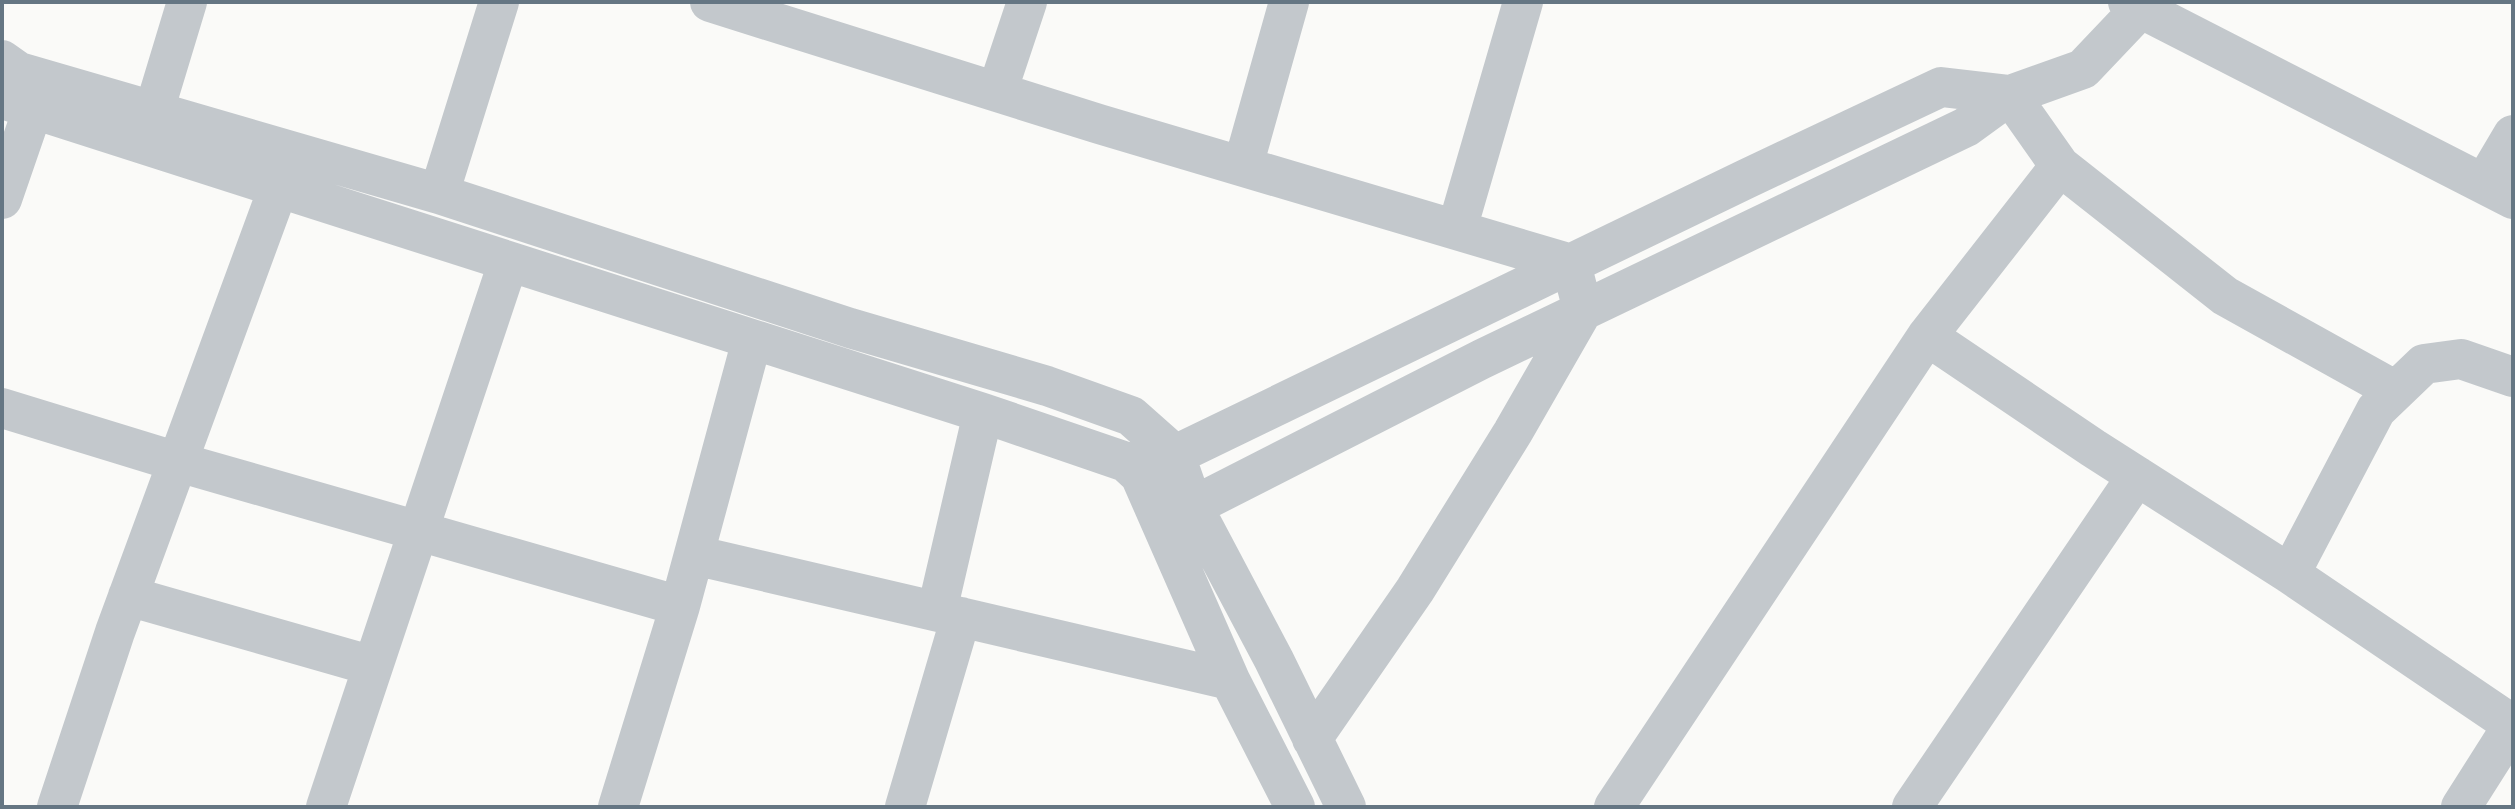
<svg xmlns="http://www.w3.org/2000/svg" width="2515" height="809" font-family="'Archivo Narrow',sans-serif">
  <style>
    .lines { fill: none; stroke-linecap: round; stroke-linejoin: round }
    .minor { stroke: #c3c8cc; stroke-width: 40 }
  </style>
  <rect width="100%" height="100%" fill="#fafaf8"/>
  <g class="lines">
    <path class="minor" d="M710 2 1099 124 1571 264 1583 310 1513 432 1415 590 1312 739
      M2128 2 2513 199
      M2 60 19 72 439 194 850 328 1047 386 1131 416 1175 455 1193 507 1274 660 1346 807
      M997 92 1027 2
      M2 99 983 413 1126 462 1140 475 1230 680 1295 807
      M154 111 187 2
      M1243 166 1289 2
      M2060 166 2225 296 2396 391
      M2484 184 2513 135
      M439 194 499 2
      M2 199 33 109
      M1457 229 1523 2
      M1927 336 2093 448 2290 574 2513 725
      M2 408 178 462 680 606
      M1140 475 1175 455 1746 179 1941 87 2010 95 2060 166 1927 336 1614 807
      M1168 519 1482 359 1966 127 2010 95 2083 69 2140 9
      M694 555 1230 680
      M2290 574 2376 410 2424 364 2461 359 2513 377
      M128 596 373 666
      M937 611 983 413
      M57 807 115 632 278 189
      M326 807 508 263
      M618 807 680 606 752 340
      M905 807 961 617
      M1912 807 2137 476
      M2461 807 2513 725"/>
  </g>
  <rect width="2515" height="809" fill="none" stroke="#657683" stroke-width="8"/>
</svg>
